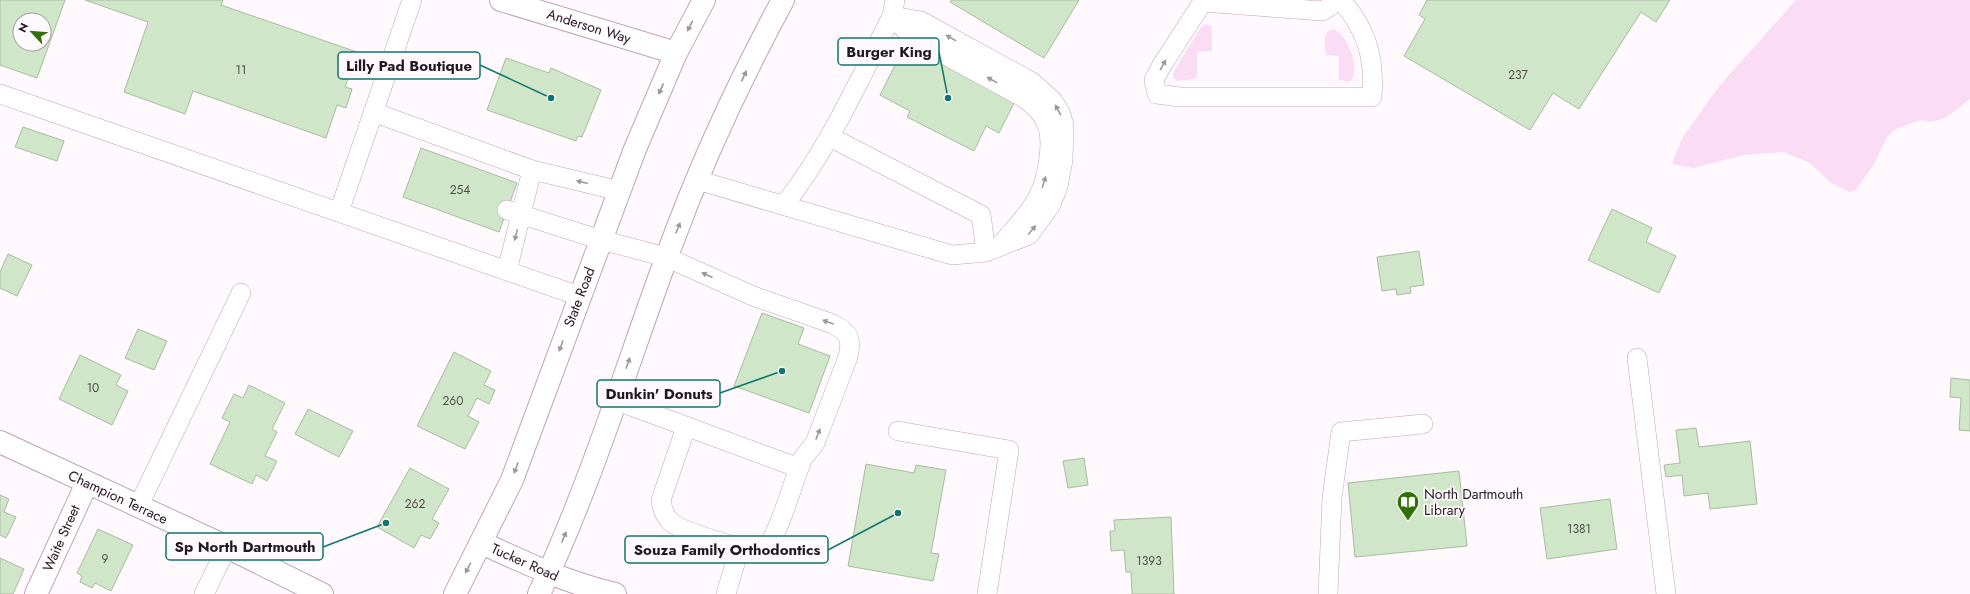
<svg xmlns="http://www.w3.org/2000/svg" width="1970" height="594" font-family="Jost,sans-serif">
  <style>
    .green { fill: #faddf5 }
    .building { fill: #d0e6c8; stroke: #a8bba1; fill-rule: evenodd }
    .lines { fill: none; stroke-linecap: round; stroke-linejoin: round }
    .service-casing { stroke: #bfa4ba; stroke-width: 20 }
    .minor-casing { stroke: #bfa4ba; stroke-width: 24 }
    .secondary-casing { stroke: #bfa4ba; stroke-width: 24 }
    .primary-casing { stroke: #bfa4ba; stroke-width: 24 }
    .service { stroke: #fff; stroke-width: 19 }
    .minor { stroke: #fff; stroke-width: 22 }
    .secondary { stroke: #fff; stroke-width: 22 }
    .primary { stroke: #fff; stroke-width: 22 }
    .oneway { fill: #9c979b }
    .labels { text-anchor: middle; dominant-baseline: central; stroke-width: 3.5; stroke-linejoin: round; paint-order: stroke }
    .number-label { font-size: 12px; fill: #4e4c4a }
    .street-label { font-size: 14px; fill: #221820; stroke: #fff9fe }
    .poi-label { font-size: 14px; fill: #221820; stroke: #fff9fe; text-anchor: start }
    .leader { fill: none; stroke: #0f766e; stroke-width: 1.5 }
    .callout-dot { fill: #0f766e; stroke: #fff9fe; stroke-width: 1.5 }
    .callout { fill: #fff9fe; stroke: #0f766e; stroke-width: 1.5 }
    .callout-label { font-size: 15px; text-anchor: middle; font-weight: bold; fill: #221820 }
  </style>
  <rect width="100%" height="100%" fill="#fff9fe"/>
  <path class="green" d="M1796 0H1970V99L1947 117 1932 122 1921 120 1896 129 1887 137 1874 164 1856 190 1849 192 1831 183 1810 163 1783 152 1745 155 1693 168 1672 164 1682 138 1720 85Z
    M1206 24 1211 26 1212 29V51L1197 52V77L1194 79 1177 81 1173 77 1174 71 1201 27Z
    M1333 29C1347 32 1363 73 1349 82L1339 80V56L1326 55C1325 45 1321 32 1333 29Z"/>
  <path class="building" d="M0 0H65L37 78 0 65ZM20 20H44V44H20Z
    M85 0H223L221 5 357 52 345 87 352 89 346 108 337 105 326 138 193 91 185 114 124 92 148 22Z
    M952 0H1079L1044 58 950 2Z
    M1427 0H1670L1656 22 1641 12 1579 109 1553 93 1530 130 1404 56 1425 19 1419 15Z
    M905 45 1015 101 999 133 986 126 974 151 907 117 910 111 880 95Z
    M506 58 549 73 551 68 601 90 582 137 578 136 576 141 487 110Z
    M23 127 64 141 57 161 15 147Z
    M421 148 517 183 499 232 403 197Z
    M1612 209 1652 228 1646 242 1676 256 1659 293 1588 260Z
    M1419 251 1424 285 1410 287 1411 293 1397 295 1396 289 1382 291 1377 257Z
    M8 254 32 265 17 296 0 288V272Z
    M762 313 804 328 798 344 830 356 809 413 734 386Z
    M138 329 167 341 154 370 125 358Z
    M454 352 491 371 484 385 495 390 489 404 477 398 468 416 479 422 465 449 417 426Z
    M80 355 121 375 116 385 128 391 112 425 59 399Z
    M1951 378 1970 380V431L1959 430 1961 398 1950 397Z
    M249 385 285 403 272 429 277 432 265 456 277 461 267 481 256 475 252 484 210 464 230 422 222 418 234 394 243 398Z
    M308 409 353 431 339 457 295 434Z
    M1696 428 1699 447 1750 441 1757 504 1710 509 1708 493 1684 496 1682 475 1666 477 1664 465 1680 463 1676 430Z
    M1084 458 1088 485 1068 488 1063 461Z
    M866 464 914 473 916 465 946 470 931 553 939 554 933 581 848 566Z
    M410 468 449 489 432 519 439 523 430 539 421 535 414 548 377 527Z
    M1459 471 1467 546 1355 557 1348 483Z
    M0 495 9 499 4 512 16 517 6 538 0 535Z
    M1610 499 1617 549 1547 559 1540 508Z
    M1171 517 1174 594H1132L1131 572H1126L1124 550 1111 551 1110 531H1115L1114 520Z
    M98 529 133 545 111 591 95 583 92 588 80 582 82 576 77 573Z
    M0 558 24 569 13 594H0Z"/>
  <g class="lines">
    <g class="service-casing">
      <path id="service" d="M1204 0 1162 65 1154 80 1157 94 1180 97H1372C1375 58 1367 30 1341 0
        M1202 2 1322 11 1329 7 1337 0
        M892 16 921 21 1032 82 1053 101 1060 112 1064 125 1063 160 1058 187 1050 206 1029 235 986 252
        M892 16 912 37 1024 98C1034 105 1043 113 1047 125 1054 143 1047 180 1038 197 1029 215 1012 231 999 247
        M0 94 579 296
        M373 112 532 170 620 191
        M697 180 952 255 986 252 981 215 830 137
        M784 205C829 148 859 80 892 16L895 0
        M507 210 601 240 666 257 753 296 833 324C850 333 852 339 848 357L815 443 803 458 799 468
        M339 212 412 0
        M507 271 532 170
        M1637 358 1666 594
        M615 400 799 468C792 486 778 536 766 547 761 550 756 551 751 551 733 545 683 533 671 522 664 516 662 508 661 500L686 427
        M898 431 1009 450 987 594
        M138 507 241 293
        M204 594 227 547
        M726 594 740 547
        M1328 594 1332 498 1341 432 1423 424"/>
    </g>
    <g class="minor-casing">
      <path id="minor" d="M501 0 676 53
        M0 442 227 547 322 594
        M36 594 87 483"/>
    </g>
    <g class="secondary-casing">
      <path id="secondary" d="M482 543C525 563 568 583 615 594"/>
    </g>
    <g class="primary-casing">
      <path id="primary" d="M455 594 512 480 635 149 676 53 704 0
        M539 594C590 486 625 371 666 259 698 170 738 83 783 0"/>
    </g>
    <use href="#service" class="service"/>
    <use href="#minor" class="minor"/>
    <use href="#secondary" class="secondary"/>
    <use href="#primary" class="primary"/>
  </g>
  <defs><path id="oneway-solid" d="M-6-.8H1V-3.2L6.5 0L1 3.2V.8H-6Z"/></defs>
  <g class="oneway">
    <use href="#oneway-solid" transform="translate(690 26) rotate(117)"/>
    <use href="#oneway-solid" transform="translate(951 38) rotate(-151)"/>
    <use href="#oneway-solid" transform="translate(1163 65) rotate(-60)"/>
    <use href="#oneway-solid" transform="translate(744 76) rotate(-65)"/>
    <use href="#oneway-solid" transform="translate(992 80) rotate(-151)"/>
    <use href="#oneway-solid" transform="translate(661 89) rotate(114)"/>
    <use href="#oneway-solid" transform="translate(1058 110) rotate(-119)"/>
    <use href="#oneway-solid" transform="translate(582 182) rotate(-166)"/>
    <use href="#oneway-solid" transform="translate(1044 182) rotate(-73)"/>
    <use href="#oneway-solid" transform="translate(678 228) rotate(-68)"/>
    <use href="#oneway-solid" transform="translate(1032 230) rotate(-50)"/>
    <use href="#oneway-solid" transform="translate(516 235) rotate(104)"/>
    <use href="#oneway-solid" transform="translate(707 275) rotate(-156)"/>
    <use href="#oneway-solid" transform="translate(828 322) rotate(-160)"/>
    <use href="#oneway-solid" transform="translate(561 346) rotate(110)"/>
    <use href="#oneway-solid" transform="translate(628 363) rotate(-70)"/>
    <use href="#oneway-solid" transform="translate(818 434) rotate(-69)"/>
    <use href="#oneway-solid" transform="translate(516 468) rotate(110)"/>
    <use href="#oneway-solid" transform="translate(564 537) rotate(-67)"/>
    <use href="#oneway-solid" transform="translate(468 568) rotate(118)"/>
  </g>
  <defs>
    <g id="library-pin" transform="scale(1.15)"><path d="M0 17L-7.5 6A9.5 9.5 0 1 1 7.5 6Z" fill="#317005" stroke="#fff9fe"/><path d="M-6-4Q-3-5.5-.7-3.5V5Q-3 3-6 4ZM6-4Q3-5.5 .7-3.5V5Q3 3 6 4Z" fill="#fff"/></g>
  </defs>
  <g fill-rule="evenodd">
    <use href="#library-pin" x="1408" y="502"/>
  </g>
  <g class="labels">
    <g class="number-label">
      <text x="241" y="70">11</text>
      <text x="1518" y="75">237</text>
      <text x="460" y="190">254</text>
      <text x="93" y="388">10</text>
      <text x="453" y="401">260</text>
      <text x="415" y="504">262</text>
      <text x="1579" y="529">1381</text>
      <text x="105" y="559">9</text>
      <text x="1149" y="561">1393</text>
    </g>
    <g class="street-label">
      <text transform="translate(589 26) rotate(17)">Anderson Way</text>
      <text transform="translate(579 297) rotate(-69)">State Road</text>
      <text transform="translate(118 497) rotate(25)">Champion Terrace</text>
      <text transform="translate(61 538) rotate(-66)">Waite Street</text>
      <text transform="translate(525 562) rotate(24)">Tucker Road</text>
    </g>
    <g class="poi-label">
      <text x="1424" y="494">North Dartmouth<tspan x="1424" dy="16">Library</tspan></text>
    </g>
  </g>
  <path class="leader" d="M948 98L939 52M551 98L480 65M782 371L720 393M386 523L323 547M898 513L828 550"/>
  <g class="callout-dot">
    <circle cx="948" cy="98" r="4"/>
    <circle cx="551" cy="98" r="4"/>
    <circle cx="782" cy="371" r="4"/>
    <circle cx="386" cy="523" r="4"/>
    <circle cx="898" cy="513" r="4"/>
  </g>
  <g class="callout">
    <rect x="838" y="38" width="101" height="27" rx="4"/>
    <rect x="338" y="52" width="142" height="27" rx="4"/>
    <rect x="597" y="380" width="123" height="27" rx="4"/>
    <rect x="166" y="533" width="157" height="27" rx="4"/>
    <rect x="625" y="536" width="203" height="27" rx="4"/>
  </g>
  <g class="callout-label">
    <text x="889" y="57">Burger King</text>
    <text x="409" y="71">Lilly Pad Boutique</text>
    <text x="659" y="399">Dunkin' Donuts</text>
    <text x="245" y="552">Sp North Dartmouth</text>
    <text x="727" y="555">Souza Family Orthodontics</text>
  </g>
  <g transform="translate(32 32) rotate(296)"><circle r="19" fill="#fff9fe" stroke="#a79fa5"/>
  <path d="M0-3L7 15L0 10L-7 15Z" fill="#317005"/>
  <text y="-6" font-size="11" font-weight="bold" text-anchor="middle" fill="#221820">N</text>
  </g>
</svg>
